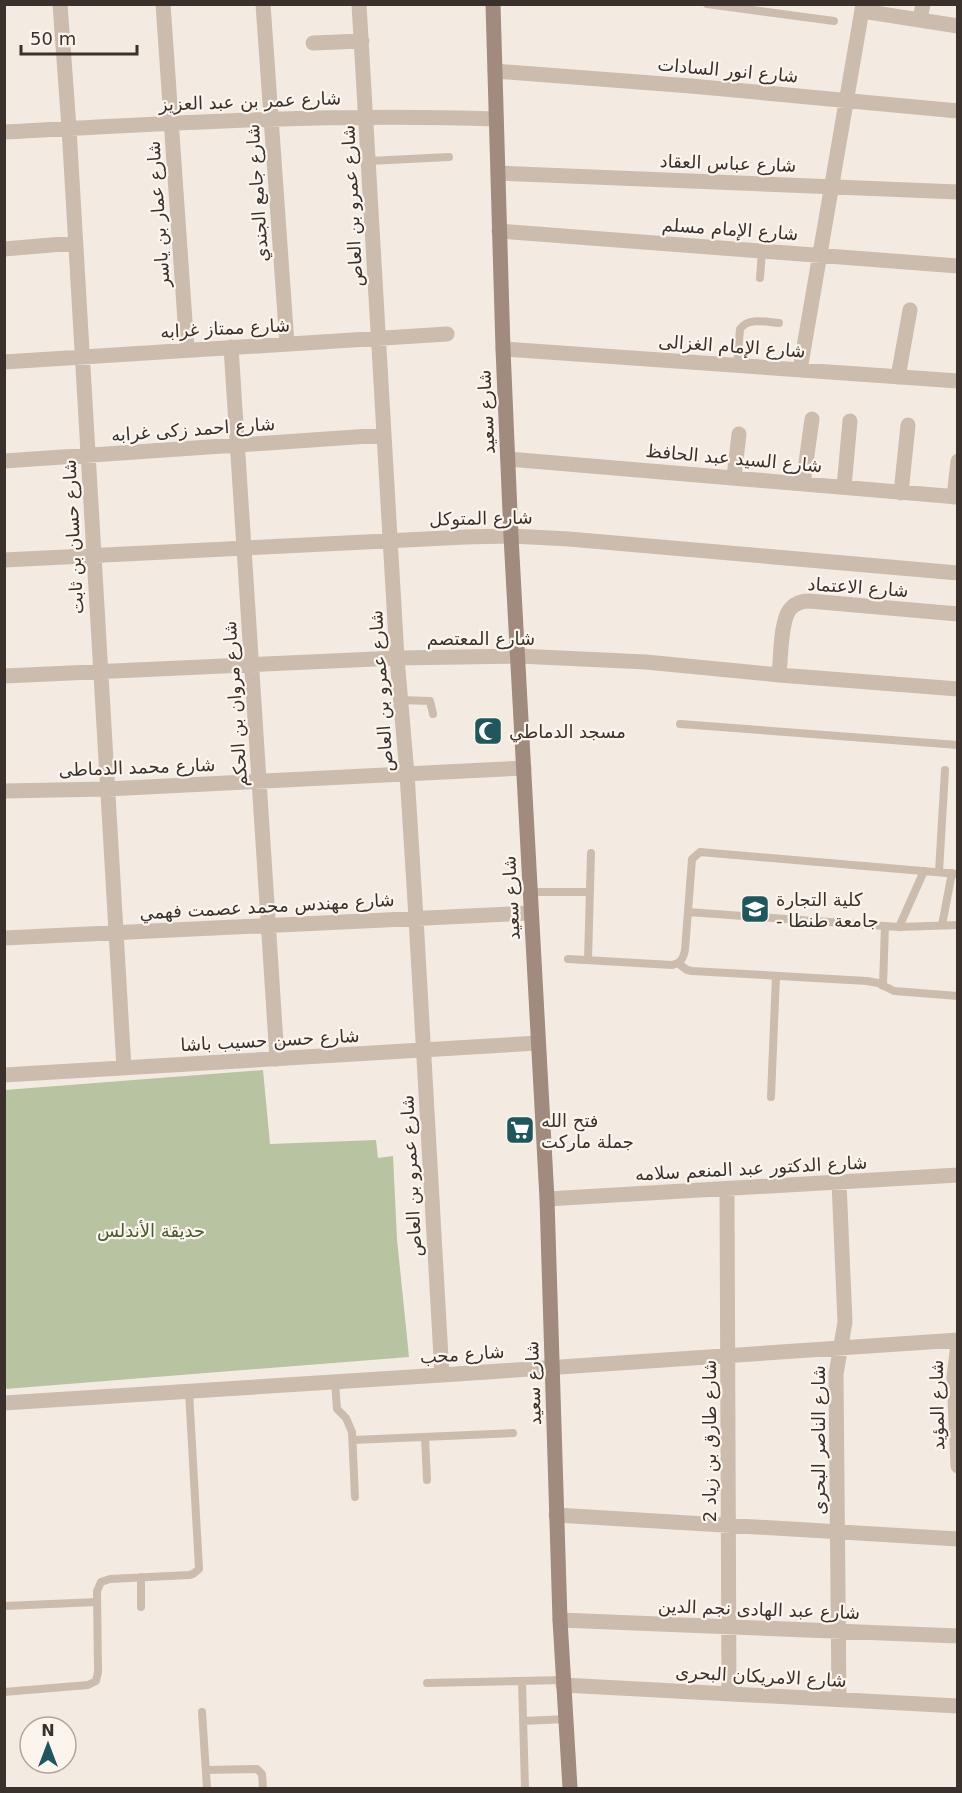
<svg xmlns="http://www.w3.org/2000/svg" width="962" height="1793" font-family="'DejaVu Sans',Vazirmatn,sans-serif">
  <style>
    .green { fill: #b7c3a1 }
    .lines { fill: none; stroke-linecap: round; stroke-linejoin: round }
    .lane { stroke: #ccbcad; stroke-width: 8 }
    .street { stroke: #ccbcad; stroke-width: 15 }
    .secondary { stroke: #a08b7e; stroke-width: 15 }
    .labels { text-anchor: middle; dominant-baseline: central; stroke-width: 4.5; stroke-linejoin: round; paint-order: stroke }
    .street-label { font-size: 18px; fill: #3a312c; stroke: #fbf5ee }
    .poi-label { font-size: 18px; fill: #3a312c; stroke: #fbf5ee; text-anchor: start }
    .park-label { font-size: 18px; fill: #485830; stroke: #fbf5ee }
  </style>
  <rect width="100%" height="100%" fill="#f3ebe2"/>
  <path class="green" d="M263 1070 270 1144 376 1140 378 1158 393 1156 397 1239 409 1357 5 1389V1090Z"/>
  <g class="lines">
    <path class="lane" d="M707 4 834 21
      M369 161 449 157
      M760 278 762 251
      M737 366 740 329C748 317 766 322 779 323
      M401 700 430 701 433 714
      M680 724 958 745
      M939 872 945 770
      M530 892H590
      M688 912 899 927 958 925
      M942 925 952 873
      M899 927 924 871
      M568 959 672 965C681 963 683 959 685 950L692 859 700 852 958 874
      M588 960 591 853
      M679 964 687 970 692 971 867 981 878 983 894 991 958 996
      M883 986 885 926
      M771 1097 776 976
      M335 1382 337 1409 346 1418 352 1432 355 1497
      M425 1437 427 1480
      M353 1440 513 1433
      M141 1577V1607
      M4 1606 97 1602
      M522 1681 525 1788
      M427 1683 563 1680
      M4 1692 88 1685 96 1681 98 1672 97 1591 101 1582 110 1579 189 1575 193 1574 199 1569 189 1391
      M202 1712 207 1788
      M523 1721 566 1719
      M206 1770 257 1769 262 1774 263 1788"/>
    <path class="street" d="M60 4 69 128 124 1068
      M163 4 187 350
      M263 4 287 344
      M359 4 397 658 407 774 416 918 442 1375
      M862 11 958 26
      M920 20 923 4
      M313 43 362 41
      M495 71 691 86 958 111
      M4 132C168 123 332 113 496 119
      M498 173 958 192
      M499 231 958 266
      M4 249 75 243
      M231 347 277 1059
      M503 349 958 381
      M4 362 447 334
      M800 370 863 4
      M898 377 910 310
      M508 459 958 497
      M4 461 384 435
      M734 477 739 434
      M803 484 812 419
      M844 487 850 421
      M901 493 908 425
      M954 497 958 461
      M4 560 466 537 511 536 569 539 958 573
      M779 675C781 659 780 619 791 608 796 603 802 601 809 601L958 614
      M4 676 397 658 518 656 646 662 779 675 958 689
      M4 791 107 789 524 768
      M4 938 531 913
      M4 1075 538 1043
      M727 1189 729 1694
      M547 1199 958 1175
      M958 1344 954 1377 958 1466
      M4 1403 442 1375 958 1340
      M556 1515 958 1539
      M560 1620 958 1636
      M563 1685 958 1706
      M839 1700 836 1374 845 1322 839 1182"/>
    <path class="secondary" d="M493 4 503 349 511 536 547 1199 560 1620 570 1788"/>
  </g>
  <defs>
    <g id="mosque-square" transform="scale(1.5)"><rect x="-9" y="-9" width="18" height="18" rx="4" fill="#21565c" stroke="#fbf5ee"/><path d="M3.5-4.9A6 6 0 1 0 3.5 4.9A5 5 0 1 1 3.5-4.9Z" fill="#fff"/></g>
    <g id="university-square" transform="scale(1.5)"><rect x="-9" y="-9" width="18" height="18" rx="4" fill="#21565c" stroke="#fbf5ee"/><path d="M0-5L7-2L0 1L-7-2ZM-4 1L0 2.5L4 1V4Q0 6-4 4Z" fill="#fff"/></g>
    <g id="supermarket-square" transform="scale(1.5)"><rect x="-9" y="-9" width="18" height="18" rx="4" fill="#21565c" stroke="#fbf5ee"/><path d="M-6-5.5h2.5l.6 2H6L4.5 2H-2.5L-4.4-4H-6ZM-1.5 3.2a1.3 1.3 0 1 0 .1 0ZM3 3.2a1.3 1.3 0 1 0 .1 0Z" fill="#fff"/></g>
  </defs>
  <g fill-rule="evenodd">
    <use href="#mosque-square" x="488" y="731"/>
    <use href="#university-square" x="755" y="909"/>
    <use href="#supermarket-square" x="520" y="1130"/>
  </g>
  <g class="labels">
    <g class="street-label">
      <text transform="translate(728 70) rotate(5)">شارع انور السادات</text>
      <text transform="translate(250 101) rotate(-2)">شارع عمر بن عبد العزيز</text>
      <text transform="translate(728 163) rotate(2)">شارع عباس العقاد</text>
      <text transform="translate(257 193) rotate(-94)">شارع جامع الجندي</text>
      <text transform="translate(352 206) rotate(-93)">شارع عمرو بن العاص</text>
      <text transform="translate(158 214) rotate(-94)">شارع عمار بن ياسر</text>
      <text transform="translate(730 229) rotate(4)">شارع الإمام مسلم</text>
      <text transform="translate(225 328) rotate(-3)">شارع ممتاز غرابه</text>
      <text transform="translate(732 346) rotate(4)">شارع الإمام الغزالى</text>
      <text transform="translate(486 412) rotate(-93)">شارع سعيد</text>
      <text transform="translate(193 429) rotate(-4)">شارع احمد زكى غرابه</text>
      <text transform="translate(734 458) rotate(5)">شارع السيد عبد الحافظ</text>
      <text transform="translate(481 518) rotate(-1)">شارع المتوكل</text>
      <text transform="translate(73 537) rotate(-93)">شارع حسان بن ثابت</text>
      <text transform="translate(858 587) rotate(4)">شارع الاعتماد</text>
      <text x="481" y="638">شارع المعتصم</text>
      <text transform="translate(381 691) rotate(-94)">شارع عمرو بن العاص</text>
      <text transform="translate(235 704) rotate(-94)">شارع مروان بن الحكم</text>
      <text transform="translate(137 767) rotate(-2)">شارع محمد الدماطى</text>
      <text transform="translate(511 898) rotate(-93)">شارع سعيد</text>
      <text transform="translate(267 906) rotate(-3)">شارع مهندس محمد عصمت فهمي</text>
      <text transform="translate(270 1040) rotate(-3)">شارع حسن حسيب باشا</text>
      <text transform="translate(751 1168) rotate(-3)">شارع الدكتور عبد المنعم سلامه</text>
      <text transform="translate(411 1176) rotate(-93)">شارع عمرو بن العاص</text>
      <text transform="translate(462 1354) rotate(-4)">شارع محب</text>
      <text transform="translate(533 1383) rotate(-92)">شارع سعيد</text>
      <text transform="translate(937 1405) rotate(-91)">شارع المؤيد</text>
      <text transform="translate(818 1440) rotate(-90)">شارع الناصر البحرى</text>
      <text transform="translate(709 1441) rotate(-90)">شارع طارق بن زياد 2</text>
      <text transform="translate(759 1609) rotate(2)">شارع عبد الهادى نجم الدين</text>
      <text transform="translate(761 1676) rotate(3)">شارع الامريكان البحرى</text>
    </g>
    <g class="poi-label">
      <text x="509" y="731">مسجد الدماطي</text>
      <text x="776" y="899">كلية التجارة<tspan x="776" dy="21">- جامعة طنطا</tspan></text>
      <text x="541" y="1120">فتح الله<tspan x="541" dy="21">جملة ماركت</tspan></text>
    </g>
    <g class="park-label">
      <text x="151" y="1230">حديقة الأندلس</text>
    </g>
  </g>
  <rect width="962" height="1793" fill="none" stroke="#3a312c" stroke-width="12"/>
  <g transform="translate(48 1745)"><circle r="28" fill="#fbf5ee" stroke="#aea7a0" stroke-width="1.5"/>
  <path d="M0-4.5L10 22L0 15L-10 22Z" fill="#21565c"/>
  <text y="-9" font-size="16" font-weight="bold" text-anchor="middle" fill="#3a312c">N</text>
  </g>
  <path d="M21 45v9h116v-9" fill="none" stroke="#3a312c" stroke-width="3"/>
  <text x="30" y="45" font-size="18" fill="#3a312c" stroke="#fbf5ee" stroke-width="4.5" paint-order="stroke">50 m</text>
</svg>
